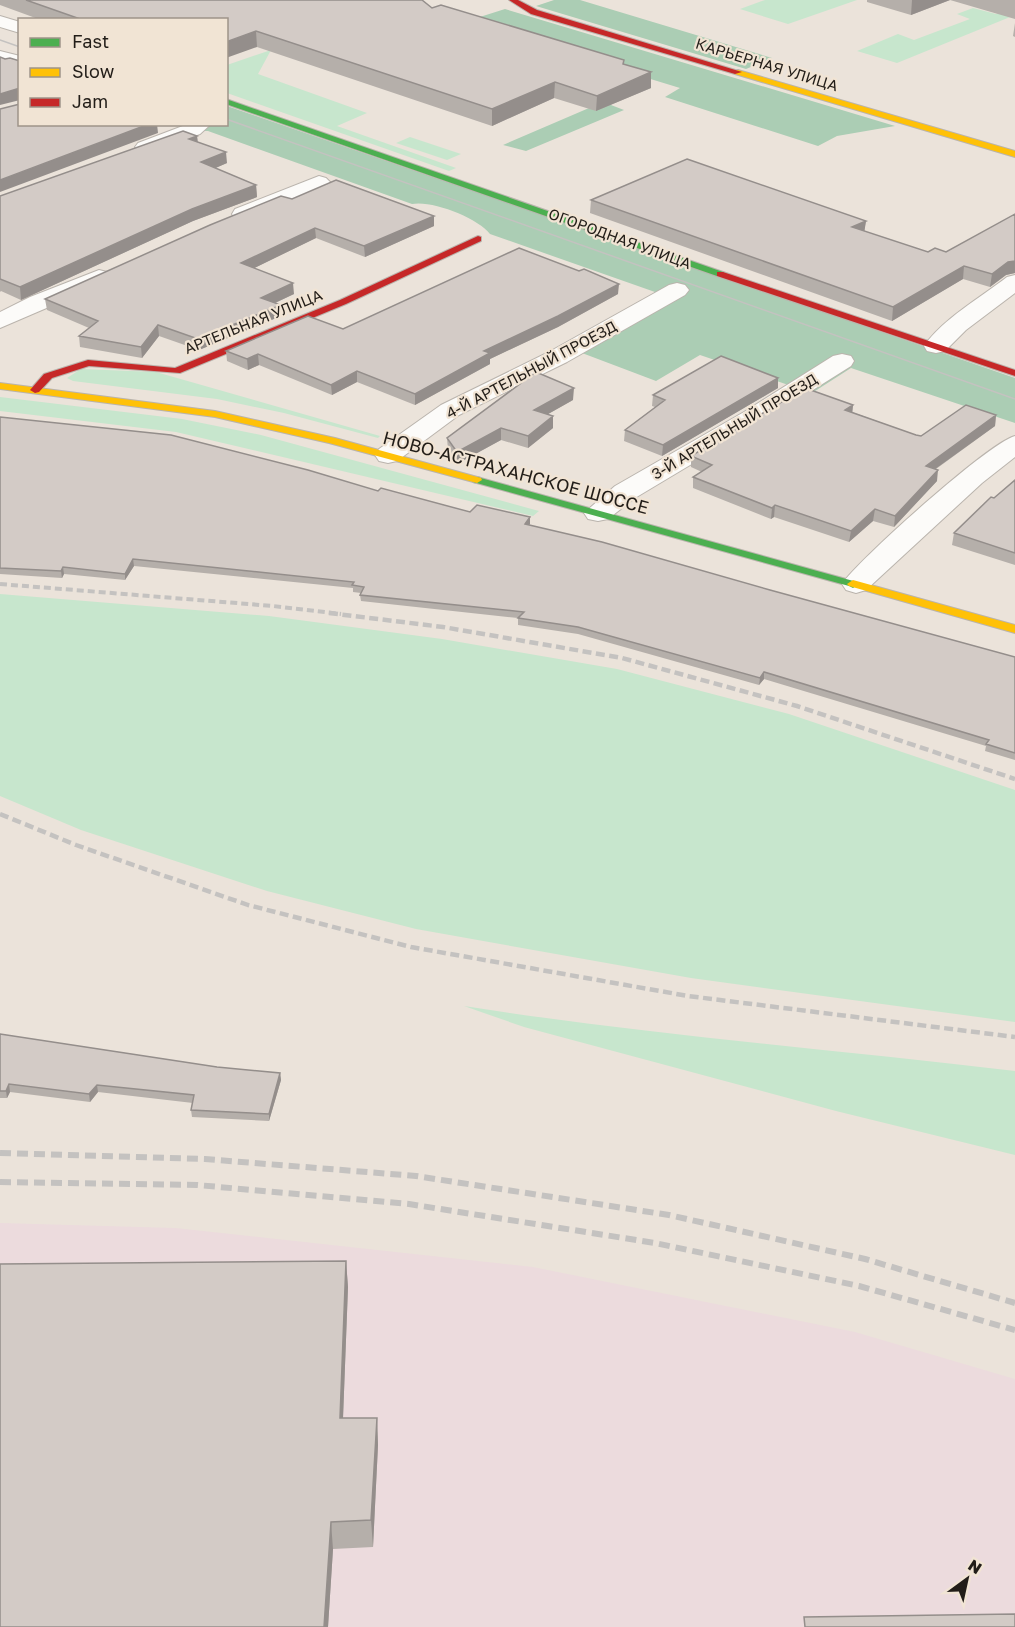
<svg xmlns="http://www.w3.org/2000/svg" width="1015" height="1627" font-family="'Golos Text',sans-serif">
  <style>
    .commercial { fill: #ecdbdd }
    .green { fill: #c7e6cd }
    .forest { fill: #abcdb4 }
    .lines { fill: none; stroke-linecap: round; stroke-linejoin: round }
    .street-casing { stroke: #bab4ad; stroke-width: 2 }
    .fast-casing { stroke: #bab4ad; stroke-width: 2 }
    .slow-casing { stroke: #bab4ad; stroke-width: 2 }
    .jam-casing { stroke: #bab4ad; stroke-width: 2 }
    .street { fill: #fcfbf9; fill-rule: evenodd }
    .fast { fill: #4caf50; fill-rule: evenodd }
    .slow { fill: #ffc107; fill-rule: evenodd }
    .jam { fill: #c62828; fill-rule: evenodd }
    .tram { stroke: #c4c2c0; stroke-width: 1.5 }
    .rail-far2 { stroke: #c4c2c0; stroke-width: 4; stroke-dasharray: 7 4; stroke-linecap: butt }
    .rail-far1 { stroke: #c4c2c0; stroke-width: 4.5; stroke-dasharray: 9 4.5; stroke-linecap: butt }
    .rail { stroke: #c4c2c0; stroke-width: 6; stroke-dasharray: 11 6; stroke-linecap: butt }
    .wall { fill: #b5afaa }
    .shaded-wall { fill: #948e8b }
    .building { fill: #d3cbc6; stroke: #948e8b; stroke-width: 1.5 }
    .labels { text-anchor: middle; dominant-baseline: central; stroke-width: 4.5; stroke-linejoin: round; paint-order: stroke }
    .far-street-label { font-size: 15px; fill: #221d18; stroke: #f1e4d4 }
    .street-label { font-size: 18px; fill: #221d18; stroke: #f1e4d4 }
  </style>
  <rect width="100%" height="100%" fill="#ebe3da"/>
  <path class="commercial" d="M0 1223 175 1228 533 1267 855 1332 1015 1379V1627H0Z"/>
  <path class="green" d="M765 0H857L788 24 740 9Z
    M1015 7V15L897 63 857 51 898 34 914 40 970 19 957 14 973 8 996 14Z
    M271 50 258 74 367 113 337 126 456 168 449 171 227 93V65Z
    M410 137 461 154 447 160 396 143Z
    M81 369 156 372 380 436 378 438 284 413 217 399 73 381 67 378Z
    M0 397 182 419 261 435 539 511 533 516 176 432 0 411Z
    M0 594 269 616 442 639 617 669 789 714 1015 790V1022L691 978 416 929 267 891 81 830 0 796Z
    M464 1006C647 1035 831 1049 1015 1071V1155L836 1111 524 1027Z"/>
  <path class="forest" d="M554 0H580L772 58 746 69 536 6Z
    M505 9 895 126 837 136 818 146 665 97 680 88 464 22Z
    M603 102 624 110 526 151 503 145Z
    M227 106 1015 378V423L851 368 812 393 700 355 656 381 582 353 655 292 490 234C478 218 432 200 412 204L208 131H196L205 125 226 124Z"/>
  <g class="lines">
    <g class="street-casing">
      <path id="street" d="M0 16 20 22V33L0 27Z
        M0 51 20 56V68L0 63Z
        M188 124H211L200 134 152 151H138L135 147 138 143Z
        M319 176 326 178 330 182 326 186 251 219 243 221 235 219 232 214 235 209Z
        M99 270 107 272 110 277 107 282 0 328V312L30 297Z
        M1015 275V293L966 330 945 351 936 353 927 351 924 346C944 318 980 298 1007 277Z
        M677 283 685 285 689 290 685 295 567 362 459 415 397 461 388 463 379 461 375 455 379 449 441 405 549 352 669 285Z
        M842 354 851 356 854 361 851 366 762 422 635 498 608 519 598 521 588 519 584 513 615 486 744 412 833 356Z
        M1015 436V457L982 483 866 590 856 593 846 590 842 584C859 559 990 442 1015 436Z"/>
    </g>
    <g class="fast-casing">
      <path id="fast" d="M226 99 723 272 725 274 717 276 226 104Z
        M477 477 857 582 859 584 853 588 849 586 473 482 472 480Z"/>
    </g>
    <g class="slow-casing">
      <path id="slow" d="M738 70 1015 151V157L735 74 734 72Z
        M0 383 215 411 335 438 481 478 482 480 477 483 329 443 215 417 0 389Z
        M853 580 1015 625V633L849 586 847 584Z"/>
    </g>
    <g class="jam-casing">
      <path id="jam" d="M509 0H518L537 10 742 72 735 74 531 14Z
        M478 236 481 237V241L346 304 180 373 89 366 52 378 39 392 35 393 30 390 44 374 88 360 175 368 340 300Z
        M717 272H723L1015 370V376L717 276Z"/>
    </g>
    <use href="#street" class="street"/>
    <use href="#fast" class="fast"/>
    <use href="#slow" class="slow"/>
    <use href="#jam" class="jam"/>
    <path class="tram" d="M0 40 20 47
      M226 119 1015 399"/>
    <path class="rail-far2" d="M0 584 273 606 341 614"/>
    <path class="rail-far1" d="M329 613 443 627 622 658 797 706 1015 779
      M0 814 76 845 248 905 411 947 688 996 1015 1037"/>
    <path class="rail" d="M0 1153 205 1159 416 1176 669 1215 865 1259 1015 1303
      M0 1182 197 1185 409 1204 655 1243 859 1286 1015 1330"/>
  </g>
  <path class="wall" d="M0 0H422L432 8 624 64 651 88 596 111 554 98 492 126 257 47 226 20H41L0 5Z
    M867 0H1015V19L950 0 911 15 867 2Z
    M1015 23V37L1013 36Z
    M197 136 198 142 227 163 215 168 256 185 257 197 193 221 21 300 1 291 0 292V196Z
    M292 199 434 216V226L365 257 316 238 254 268 294 294 275 303 281 305V316L199 350 159 336 142 358 80 347 79 336 89 328 47 310 45 299Z
    M591 200 866 221 864 231 928 252H946L1015 214V273L1006 275 990 287 963 279 892 321 590 213Z
    M618 294 558 327 490 359V364L415 405 357 382 332 395 259 365 248 370 227 361 226 351 343 329Z
    M778 388 662 456 624 441 625 430 655 407 652 406 653 395Z
    M573 400 548 414 553 428 528 448 501 440 457 464 448 450 447 438Z
    M853 405 852 412 916 435 921 436 996 415 995 426 936 469 937 481 894 527 873 521 849 542 774 517 771 519 693 488V477L702 472 691 467V456Z
    M0 417 378 491 470 512 530 517 529 525 1015 657V760L985 751 986 746 764 679 759 685 578 634 518 625V618L361 601 360 595 361 593 353 592V588L134 566 125 580 64 574 62 578 0 574Z
    M1015 480V565L952 545 954 533Z
    M0 1034 217 1067 280 1073 281 1080 269 1121 192 1117 191 1110 193 1103 98 1092 90 1102 10 1092 7 1098H0Z
    M346 1261 348 1287 343 1418H377L378 1445 373 1547 333 1549 328 1627H0Z"/>
  <path class="shaded-wall" d="M912 0H950L911 15Z
    M256 31 257 47 226 58V42Z
    M651 72V88L596 111 597 96Z
    M555 82 554 98 492 126V109Z
    M20 88V100L0 105V94Z
    M149 124H157L158 133 0 192V180Z
    M197 136 198 147 189 139Z
    M226 152 227 163 202 174 201 162Z
    M256 185 257 197 193 221 21 300 20 287 192 209Z
    M434 216V226L365 257 364 246Z
    M866 221 864 234 852 227Z
    M315 228 316 238 242 274 241 263Z
    M1015 261V273L1006 275 990 287 992 274 1008 262Z
    M964 266 963 279 892 321 893 307Z
    M293 283 294 294 262 309 261 298Z
    M619 284 618 294 558 327 490 359V364L415 405V394L484 351Z
    M281 305V316L199 350 198 339Z
    M158 325 159 336 142 358 141 347Z
    M258 354 259 365 248 370 247 359Z
    M357 371V382L332 395 331 385Z
    M778 378V388L662 456 663 445Z
    M574 388 573 400 534 422V410Z
    M853 405 852 416 845 410Z
    M996 415 995 426 924 477 926 466Z
    M553 416V428L528 448V436Z
    M501 428V440L457 464V452Z
    M938 470 937 481 894 527 895 516Z
    M775 505 774 517 771 519 772 508Z
    M875 509 873 521 849 542 851 531Z
    M530 517V524L525 530V524Z
    M133 559 134 566 125 580V574Z
    M63 567 64 574 62 578 61 571Z
    M764 672V679L759 685 760 678Z
    M280 1073 281 1080 269 1121V1114Z
    M9 1084 10 1092 7 1098 6 1091Z
    M97 1085 98 1092 90 1102 89 1094Z
    M346 1261 348 1287 342 1444 340 1418Z
    M377 1418 378 1445 373 1547 371 1520Z
    M331 1522 333 1549 328 1627H324Z"/>
  <path class="building" d="M26 0H422L432 8 441 5 624 60 623 64 651 72 597 96 555 82 492 109 256 31 226 42V20H83Z
    M0 57 5 59 10 58 20 61V88L0 94Z
    M20 104V124H149L0 180V109Z
    M183 131 197 136 189 139 226 152 201 162 256 185 192 209 20 287 0 279V196Z
    M687 159 866 221 852 227 928 252 935 248 946 252 1015 214V261L1008 262 992 274 964 266 893 307 591 200Z
    M336 180 434 216 364 246 315 228 241 263 293 283 261 298 281 305 198 339 158 325 141 347 79 336 98 321 45 299 210 225 281 196 292 199Z
    M519 248 579 271 584 269 619 284 558 316 484 351 490 353 415 394 357 371 331 385 258 354 247 359 226 351 308 316 343 329Z
    M721 356 778 378 663 445 625 430 665 400 653 395Z
    M536 372 574 388 534 410 553 416 528 436 501 428 457 452 447 438Z
    M805 388 853 405 845 410 916 435 921 436 966 405 996 415 926 466 938 470 895 516 875 509 851 531 775 505 772 508 693 477 712 465 691 456Z
    M0 417 171 435 308 470 378 491 381 488 470 512 477 505 530 517 525 524 602 542 770 590 1015 657V753L986 744 989 740 764 672 760 678 578 627 518 618 524 612 360 595 364 587 352 585 354 582 133 559 125 574 63 567 61 571 0 568Z
    M1015 480V553L954 533 991 497 994 498Z
    M0 1034 217 1067 280 1073 269 1114 191 1110 194 1095 97 1085 89 1094 9 1084 6 1091H0Z
    M346 1261 340 1418H377L371 1520 331 1522 324 1627H0V1264Z
    M1015 1614V1627H805L804 1617Z"/>
  <g class="labels">
    <g class="far-street-label">
      <text transform="translate(767 64) rotate(17)">КАРЬЕРНАЯ УЛИЦА</text>
      <text transform="translate(620 238) rotate(20)">ОГОРОДНАЯ УЛИЦА</text>
      <text transform="translate(253 321) rotate(-22)">АРТЕЛЬНАЯ УЛИЦА</text>
      <text transform="translate(531 369) rotate(-28)">4-Й АРТЕЛЬНЫЙ ПРОЕЗД</text>
      <text transform="translate(734 426) rotate(-31)">3-Й АРТЕЛЬНЫЙ ПРОЕЗД</text>
    </g>
    <g class="street-label">
      <text transform="translate(516 472) rotate(15)">НОВО-АСТРАХАНСКОЕ ШОССЕ</text>
    </g>
  </g>
  <rect x="18" y="18" width="210" height="108" fill="#f1e4d4" stroke="#9e9489" stroke-width="1.5"/>
  <rect x="30" y="38" width="30" height="9" fill="#4caf50" stroke="#9e9489" stroke-width="1.5"/>
  <text x="72" y="48" font-size="18" fill="#221d18">Fast</text>
  <rect x="30" y="68" width="30" height="9" fill="#ffc107" stroke="#9e9489" stroke-width="1.5"/>
  <text x="72" y="78" font-size="18" fill="#221d18">Slow</text>
  <rect x="30" y="98" width="30" height="9" fill="#c62828" stroke="#9e9489" stroke-width="1.5"/>
  <text x="72" y="108" font-size="18" fill="#221d18">Jam</text>
  <g transform="translate(967 1579) rotate(33)" stroke="#f1e4d4" stroke-width="4.5" paint-order="stroke">
  <path d="M0-4.5L10 22L0 15L-10 22Z" fill="#221d18"/>
  <text y="-9" font-size="16" font-weight="bold" text-anchor="middle" fill="#221d18">N</text>
  </g>
</svg>
